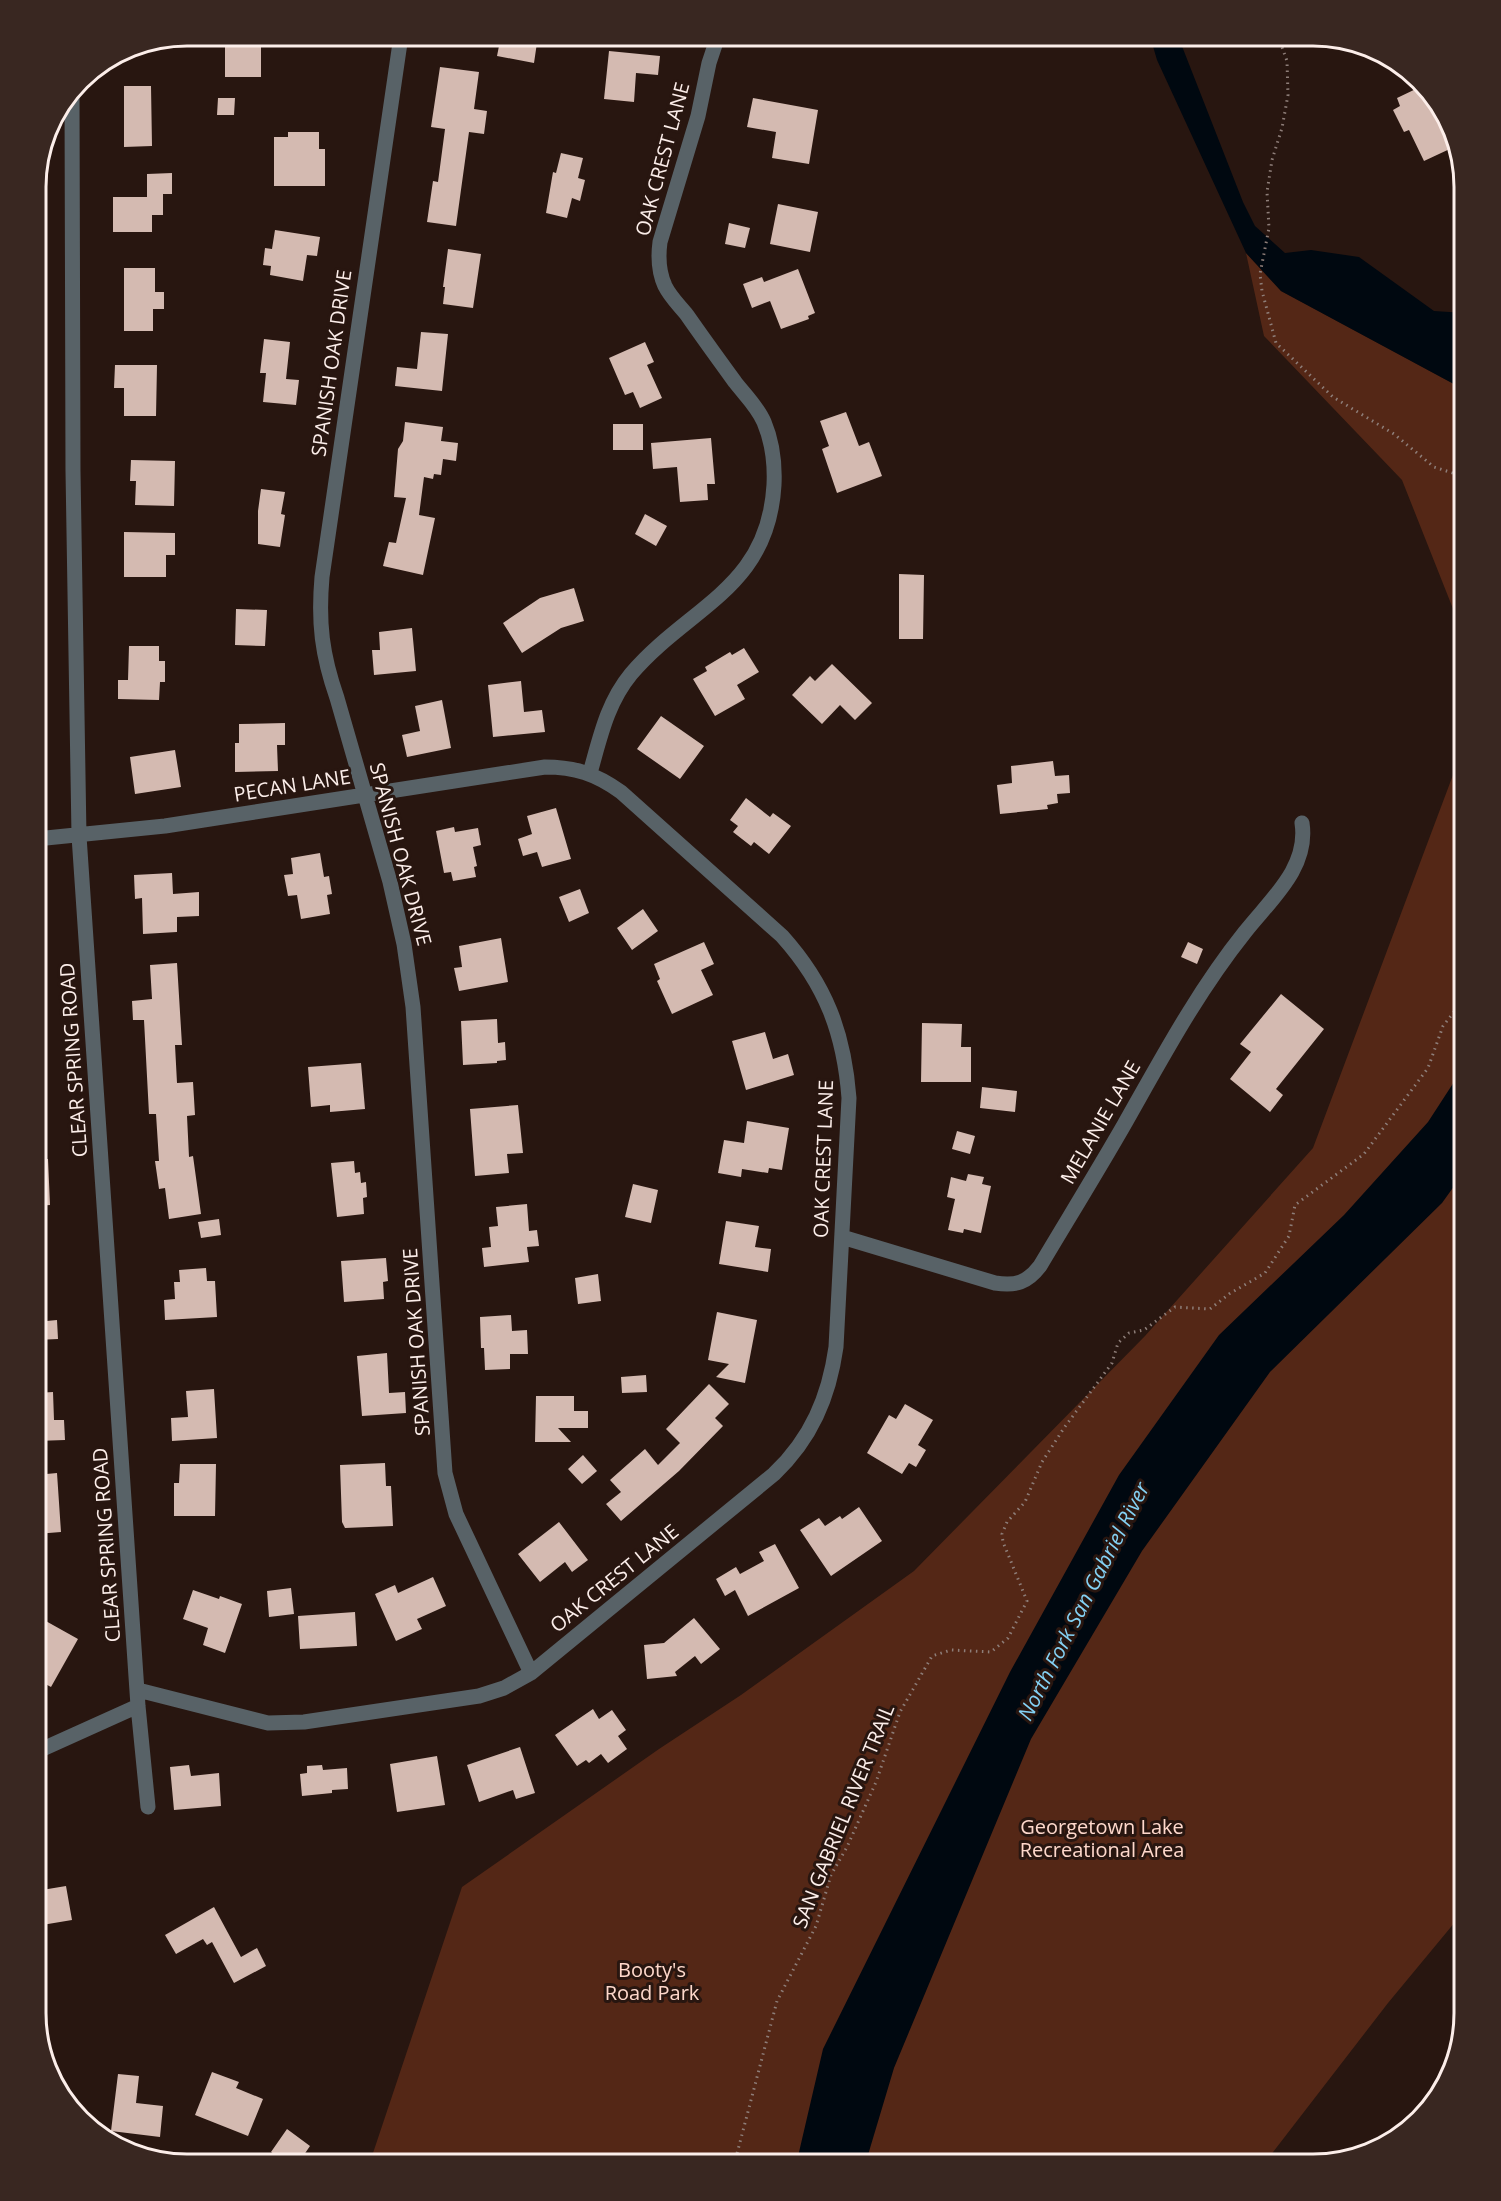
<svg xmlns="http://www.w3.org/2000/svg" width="1501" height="2201" font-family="'Open Sans',sans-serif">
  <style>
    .green { fill: #542716 }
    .water { fill: #000810 }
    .building { fill: #d4bab1 }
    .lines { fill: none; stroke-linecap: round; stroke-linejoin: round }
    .path { stroke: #8e7e79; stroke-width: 3; stroke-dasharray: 1.5 4.5; stroke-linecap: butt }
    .street { stroke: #586267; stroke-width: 15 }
    .labels { text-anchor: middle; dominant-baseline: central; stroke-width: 6; stroke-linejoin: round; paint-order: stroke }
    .street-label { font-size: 20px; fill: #fceeea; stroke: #281610 }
    .park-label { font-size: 20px; fill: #fed8cb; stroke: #281610 }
    .water-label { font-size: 21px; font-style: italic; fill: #84d1f4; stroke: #281610 }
    .rim { fill: none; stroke: #fceeea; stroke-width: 3 }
  </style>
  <rect width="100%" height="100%" fill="#281610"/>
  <path class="green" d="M1246 253 1281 291 1465 390V639L1402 480 1264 336Z
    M1465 743V1910L1388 2003 1263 2165H369L462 1887 659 1749 741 1695 914 1571 1145 1336 1313 1148Z"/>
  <path class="water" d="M1150 36H1178L1243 202 1255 226 1285 253 1311 250 1359 257 1434 311 1465 313V390L1281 291 1246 253 1157 60Z
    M1465 1065V1171L1442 1203 1270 1372 1142 1551 1031 1739 894 2068 865 2165H796L823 2049 1010 1672 1119 1475 1219 1335 1344 1215 1428 1122Z"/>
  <path class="building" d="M501 36H538L534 63 497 56Z
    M225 42H261V77H225Z
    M609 51 660 56 658 75 636 73 634 102 604 99Z
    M440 67 479 72 474 109 487 111 484 134 469 132 456 226 427 222 433 181 438 182 445 129 431 127Z
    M124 86H151L152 146 124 147Z
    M1420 87 1445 112 1454 147 1424 161 1409 130 1404 132 1393 110 1400 106 1397 98Z
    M218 98H235L234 115H217Z
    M753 98 818 110 809 164 772 158 776 132 747 127Z
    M288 132H319V149H325V186H274V137H288Z
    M561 153 583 158 578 178 585 180 580 201 572 198 567 218 546 213 553 172 556 173Z
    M172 173V194H163V215H152V232H113V197H147V174Z
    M778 204 818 212 810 252 770 244Z
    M729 223 750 228 745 248 725 244Z
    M275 230 320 237 317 256 307 255 303 281 270 275 271 266 263 265 265 248 272 249Z
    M448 249 481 254 473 308 443 304 445 287H443Z
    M124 268H155V292H164V309H153V331H124Z
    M798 269 815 313 808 316 809 319 781 329 770 301 752 308 743 284 762 277 764 282Z
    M421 332 448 334 442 391 395 386 397 367 417 369Z
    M264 339 290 342 286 379 299 380 296 405 263 402 266 373H260Z
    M645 342 654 362 647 365 662 398 640 408 633 392 625 395 609 358Z
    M115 365H157L156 416H124V388H114Z
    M846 412 859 446 869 442 882 476 837 493 822 449 829 446 820 421Z
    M405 422 443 427 441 441 458 443 456 461 443 459 441 475 434 474 433 479 424 477 419 515 435 518 423 575 383 566 389 542 396 543 406 498 394 497 398 449 403 441Z
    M613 424H643V450H613Z
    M711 438 715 484H707L708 500 680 502 677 467 653 469 651 443Z
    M131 460 175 461 174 506 135 505 136 481H130Z
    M261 489 285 492 281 514 285 515 280 547 258 544V511Z
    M645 514 667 526 656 546 635 534Z
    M124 532 175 533V555H166V577H124Z
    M899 574 924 575 923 639H899Z
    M574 588 584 621 561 628 522 653 503 623 540 598Z
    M236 609 267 610 265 646 235 645Z
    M412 628 416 671 374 675 372 650H380L379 632Z
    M129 646H159V661H165V682H160L159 700 118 699V680H128Z
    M744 648 759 672 737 685 745 699 715 716 693 679 707 671 705 667 730 652 732 655Z
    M832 664 872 703 855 720 840 705 822 724 792 695 810 676 815 681Z
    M521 681 524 712 542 710 545 732 493 737 488 685Z
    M442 700 451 748 407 757 402 735 420 731 415 706Z
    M661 716 704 746 680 779 637 749Z
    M285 723V745H277L278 771 235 772V743H239V724Z
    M175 750 181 787 135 794 130 757Z
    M1053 761 1055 776 1069 775 1070 793 1057 794 1058 803 1047 805 1048 809 1000 814 997 785 1012 783 1011 766Z
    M746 798 770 817 773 813 791 826 769 854 754 842 751 846 733 832 738 826 730 820Z
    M556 808 571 859 542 867 537 852 523 856 518 839 532 834 527 816Z
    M454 827 455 832 478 828 481 845 473 847 477 866 474 867 476 877 453 881 451 872 444 873 436 831Z
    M320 853 324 877 329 876 332 894 327 895 330 914 301 919 297 895 288 896 284 875 293 874 291 858Z
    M172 873 173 894 199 892V916L177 917V932L143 934 142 898 135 899 134 875Z
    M580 889 589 913 569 922 559 897Z
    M643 909 658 931 632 950 617 928Z
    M501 938 508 982 459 991 454 968 462 967 459 946Z
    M704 942 714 964 701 970 713 995 672 1014 657 981 660 979 654 964Z
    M1188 942 1203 949 1197 964 1181 957Z
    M177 963 182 1045H175L177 1083 193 1082 195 1115 187 1116 189 1157 193 1156 201 1214 169 1219 165 1188 159 1189 155 1161H159L156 1114H149L144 1020H133L132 1001 152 999 150 965Z
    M1281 994 1324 1029 1276 1089 1283 1095 1270 1112 1230 1079 1251 1052 1240 1044Z
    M497 1019 498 1043 505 1042 506 1060 497 1061V1063L463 1065 461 1021Z
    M922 1023 962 1024 961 1047H971V1082H921Z
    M765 1032 773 1059 788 1054 794 1075 746 1090 732 1041Z
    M361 1063 365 1109 330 1112V1105L311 1107 308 1067Z
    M982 1087 1017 1091 1015 1112 980 1108Z
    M518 1105 523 1153 507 1154 509 1173 475 1176 470 1109Z
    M747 1121 789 1128 782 1170 769 1168 768 1173 742 1169 741 1177 718 1173 724 1140 744 1143Z
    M957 1131 975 1136 970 1154 952 1149Z
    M36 1159H48L50 1205 36 1206Z
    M354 1161 355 1173 360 1172 361 1183 366 1182 367 1197 363 1198 364 1214 337 1217 331 1163Z
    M968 1174 984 1177 982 1184 991 1186 981 1233 964 1229 963 1233 948 1230 955 1199 947 1197 951 1177 966 1181Z
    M633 1184 658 1190 651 1223 625 1217Z
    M527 1204 529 1231 537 1230 539 1246 527 1247 529 1262 484 1267 482 1248 491 1247 489 1227 498 1226 496 1207Z
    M219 1219 221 1235 201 1238 198 1222Z
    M726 1221 759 1226 755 1247 771 1249 768 1272 719 1264Z
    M386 1258 388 1281 383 1282 384 1299 344 1302 341 1261Z
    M206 1268 207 1281H215L217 1317 165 1320 164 1300 175 1299 174 1282H180L179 1270Z
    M598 1274 601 1301 578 1304 575 1278Z
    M717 1312 757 1320 745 1383 716 1377 729 1364 708 1360Z
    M511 1315 512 1331 527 1330 528 1354H510V1369L485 1370 484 1348H481L480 1317Z
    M57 1320 58 1339 36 1340V1322Z
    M387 1353 389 1393 405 1392 406 1413 362 1416 357 1356Z
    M646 1375 647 1392 622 1393 621 1377Z
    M709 1384 729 1404 715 1418 723 1426 679 1471 621 1521 606 1504 621 1492 610 1480 645 1449 658 1465 680 1443 666 1429Z
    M214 1389 217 1438 172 1441 171 1418 188 1417 186 1391Z
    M53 1392 54 1420H64L65 1440 36 1441V1393Z
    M536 1396H574V1411H588V1428H558L571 1442H535Z
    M905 1404 933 1420 918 1445 926 1450 916 1467 909 1463 902 1474 867 1453 889 1415 896 1419Z
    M583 1455 597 1471 582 1484 568 1469Z
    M385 1463 386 1486H391L393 1526 345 1528 342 1522 340 1465Z
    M180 1464H216L215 1516H174V1483H179Z
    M57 1473 61 1532 36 1534V1475Z
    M859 1507 882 1541 831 1576 800 1530 819 1518 825 1526 840 1516 842 1519Z
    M559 1522 588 1560 572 1572 565 1562 540 1582 518 1554Z
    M775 1544 799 1588 748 1616 735 1590 725 1596 716 1579 736 1567 740 1574 764 1561 759 1552Z
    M433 1577 446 1606 417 1619 422 1629 396 1641 375 1594 395 1585 398 1593Z
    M291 1588 294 1614 269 1617 267 1591Z
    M193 1590 219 1599 220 1596 242 1604 225 1653 203 1645 208 1628 183 1619Z
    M355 1612 357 1646 300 1649 298 1616Z
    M694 1618 720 1649 701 1664 695 1656 675 1672 677 1676 647 1679 644 1645 664 1643Z
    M44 1620 78 1639 51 1687 36 1679V1649L41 1640 36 1637V1634Z
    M593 1709 599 1719 612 1710 626 1730 618 1736 627 1749 608 1763 601 1754 589 1763 586 1760 577 1766 555 1735Z
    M520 1747 535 1793 516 1799 513 1790 479 1802 467 1765Z
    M437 1756 445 1805 397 1812 390 1764Z
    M189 1765 191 1776 219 1773 221 1806 174 1810 170 1767Z
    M322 1765 323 1770 347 1768 348 1789 332 1790V1793L302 1796 300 1774 307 1773V1766Z
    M66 1886 72 1920 36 1926V1891Z
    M214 1907 241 1957 257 1948 266 1966 234 1983 212 1942 207 1945 203 1939 176 1954 165 1935Z
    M212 2072 239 2082 236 2088 263 2099 248 2136 195 2115Z
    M118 2074 139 2076 136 2103 163 2106 160 2137 111 2131Z
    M287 2129 310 2146 297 2165H275L278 2157 271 2152Z"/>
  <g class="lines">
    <path class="path" d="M1278 36 1287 61 1288 95 1282 128 1272 160 1267 192 1269 228 1260 274 1262 291 1276 343 1333 397 1394 434 1434 467 1465 477
      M734 2165 777 2001 816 1926 831 1875 847 1847 876 1782 900 1712 932 1656 951 1650 991 1652 1008 1638 1027 1601 1003 1542 1002 1534 1007 1522 1025 1502 1042 1462 1064 1428 1112 1363 1118 1343 1129 1333 1144 1330 1175 1307 1210 1309 1229 1294 1265 1273 1289 1236 1295 1205 1364 1154 1428 1068 1443 1026 1465 998"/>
    <path class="street" d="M401 36 322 577C318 623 322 655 337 698L390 882 404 944 413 1007 445 1473 456 1514 531 1673
      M72 92 73 471 79 836 138 1706 148 1807
      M590 773C600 738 607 703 631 674 689 606 768 589 774 485 775 464 772 441 764 422 757 406 745 395 735 382 719 360 703 338 687 315 680 306 671 298 665 286 659 273 658 257 660 242L698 116 709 63 718 36
      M36 839 165 826 545 767C575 767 596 774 621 792L782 936C826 985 844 1033 849 1098L836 1347C829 1397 811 1439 774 1474L531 1673 504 1688 479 1696 304 1722 268 1723 138 1690
      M842 1237 995 1283C1016 1286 1027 1283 1040 1266 1068 1219 1097 1172 1124 1125 1162 1058 1197 992 1245 932 1270 900 1309 868 1302 823
      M36 1752 138 1706"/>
  </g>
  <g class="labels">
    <g class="street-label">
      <text transform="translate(662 159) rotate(-75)">OAK CREST LANE</text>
      <text transform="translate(331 363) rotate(-82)">SPANISH OAK DRIVE</text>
      <text transform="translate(292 785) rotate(-9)">PECAN LANE</text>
      <text transform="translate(401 854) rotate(75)">SPANISH OAK DRIVE</text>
      <text transform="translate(73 1060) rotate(-94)">CLEAR SPRING ROAD</text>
      <text transform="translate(1100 1122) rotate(-60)">MELANIE LANE</text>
      <text transform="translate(823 1159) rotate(-88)">OAK CREST LANE</text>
      <text transform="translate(416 1342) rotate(-94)">SPANISH OAK DRIVE</text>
      <text transform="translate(106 1545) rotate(-94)">CLEAR SPRING ROAD</text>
      <text transform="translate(614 1578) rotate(-39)">OAK CREST LANE</text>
      <text transform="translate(843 1816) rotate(-68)">SAN GABRIEL RIVER TRAIL</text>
    </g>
    <g class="park-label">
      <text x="1102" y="1826">Georgetown Lake<tspan x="1102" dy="23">Recreational Area</tspan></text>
      <text x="652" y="1969">Booty's<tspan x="652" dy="23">Road Park</tspan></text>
    </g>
    <g class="water-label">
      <text transform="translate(1083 1601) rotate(-63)">North Fork San Gabriel River</text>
    </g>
  </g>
  <path d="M0 0H1501V2201H0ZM187 46H1313A141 141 0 0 1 1454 187V2013A141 141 0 0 1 1313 2154H187A141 141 0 0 1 46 2013V187A141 141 0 0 1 187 46Z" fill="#392721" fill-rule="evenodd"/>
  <path class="rim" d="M187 46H1313A141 141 0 0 1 1454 187V2013A141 141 0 0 1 1313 2154H187A141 141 0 0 1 46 2013V187A141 141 0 0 1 187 46Z"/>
</svg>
